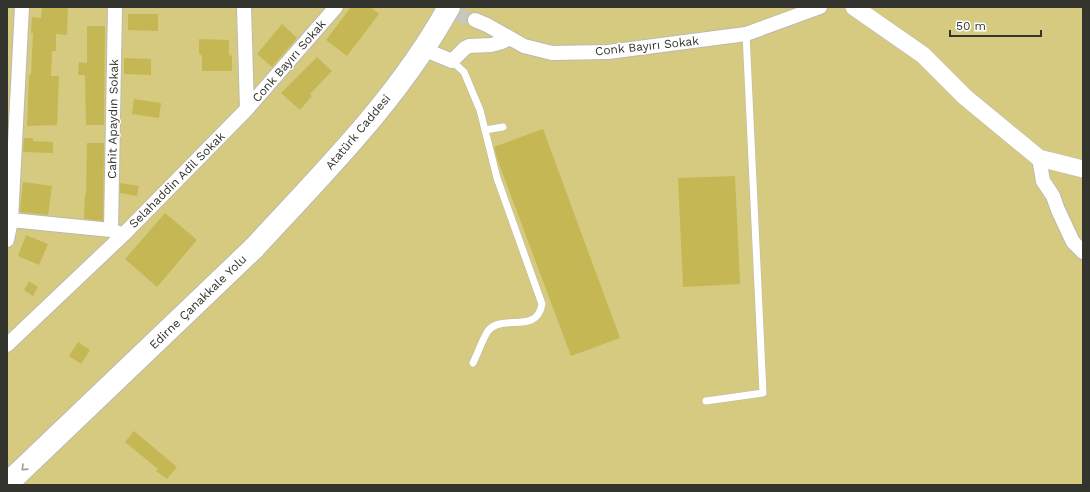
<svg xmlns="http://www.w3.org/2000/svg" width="1090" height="492" font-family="'Work Sans',sans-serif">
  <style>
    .green { fill: #d5ca7f }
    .building { fill: #c6b755 }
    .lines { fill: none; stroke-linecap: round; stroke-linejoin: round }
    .minor-tunnel { stroke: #c8c7bd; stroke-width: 14; stroke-dasharray: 14 7; stroke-linecap: butt }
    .service-casing { stroke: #bcbaaf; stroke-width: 8 }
    .minor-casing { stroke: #bcbaaf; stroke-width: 16 }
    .tertiary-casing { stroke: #bcbaaf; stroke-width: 18 }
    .primary-casing { stroke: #bcbaaf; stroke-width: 24 }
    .trunk-casing { stroke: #bcbaaf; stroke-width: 24 }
    .service { stroke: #fff; stroke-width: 7 }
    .minor { stroke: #fff; stroke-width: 14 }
    .tertiary { stroke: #fff; stroke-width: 17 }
    .primary { stroke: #fff; stroke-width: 22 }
    .trunk { stroke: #fff; stroke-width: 22 }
    .oneway { stroke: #9a9a97 }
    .labels { text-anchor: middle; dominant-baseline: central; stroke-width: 3; stroke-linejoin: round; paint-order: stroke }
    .street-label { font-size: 12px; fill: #34342f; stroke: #fff }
  </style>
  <rect width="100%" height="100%" fill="#edece0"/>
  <path class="green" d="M7 7H1083V485H7Z"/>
  <path class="building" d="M42 7H68L67 35 56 34V51H52L51 76H59L57 125 27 126 29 75H31L32 53 33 33H31L32 17 41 18Z
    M351 7H370L379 14 347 56 326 40Z
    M128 14H158V31L128 30Z
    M282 24 297 38 272 67 257 54Z
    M87 26H105L104 125H86L85 75H78L79 62 87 63Z
    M199 39 229 40V56L232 55V71H202V56L199 53Z
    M317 57 332 71 310 94 312 96 300 110 281 93Z
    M124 58 151 59V75L124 74Z
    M134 99 161 103 159 118 132 114Z
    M543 129 620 338 571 356 498 161 494 147Z
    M24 138H33V141L53 142V153L23 152Z
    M87 143H104L103 221 84 219 85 194H86Z
    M735 176 740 284 683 287 678 178Z
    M23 182 52 186 48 215 20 212Z
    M120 183 139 186 137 196 120 193Z
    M165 213 197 240 157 287 125 259Z
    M26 235 48 244 39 265 18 256Z
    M29 281 38 287 33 296 24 290Z
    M78 342 90 350 81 364 69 356Z
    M134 431 177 467 167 479 156 471 158 469 125 442Z"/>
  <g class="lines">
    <path class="minor-tunnel" d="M435 7 475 20"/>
    <g class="service-casing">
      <path id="service" d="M452 61 464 72 480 110 497 178 542 304C537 335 502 313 488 331 483 338 477 355 473 363
        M485 130 503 127
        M706 401 763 393 746 34"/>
    </g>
    <g class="minor-casing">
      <path id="minor" d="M244 7 247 109
        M475 20 487 25 524 46 552 53 608 52 746 34 820 7
        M423 49 452 61 465 48 469 46 491 45 502 42 510 38
        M1039 158 1043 181 1053 196 1058 210 1073 242 1083 252
        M7 218 11 220 111 230 123 235 247 109 336 7
        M111 230 115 7
        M7 240 11 220 22 7
        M7 345 123 235"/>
    </g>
    <g class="tertiary-casing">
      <path id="tertiary" d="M854 7 923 55 965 97 1039 158 1083 169"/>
    </g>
    <g class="primary-casing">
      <path id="primary" d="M254 248C324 172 399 98 449 7"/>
    </g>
    <g class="trunk-casing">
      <path id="trunk" d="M7 484 254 248"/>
    </g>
    <use href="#service" class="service"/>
    <use href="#minor" class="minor"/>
    <use href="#tertiary" class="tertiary"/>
    <use href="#primary" class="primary"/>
    <use href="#trunk" class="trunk"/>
  </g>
  <defs><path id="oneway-chevron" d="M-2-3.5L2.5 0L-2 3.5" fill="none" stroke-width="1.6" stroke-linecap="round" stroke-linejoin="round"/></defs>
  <use class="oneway" href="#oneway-chevron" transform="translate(24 468) rotate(136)"/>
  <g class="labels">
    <g class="street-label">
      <text transform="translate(647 46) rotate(-6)">Conk Bayırı Sokak</text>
      <text transform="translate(289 61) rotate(-49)">Conk Bayırı Sokak</text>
      <text transform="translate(113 119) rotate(-89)">Cahit Apaydın Sokak</text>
      <text transform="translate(358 132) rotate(-50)">Atatürk Caddesi</text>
      <text transform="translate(177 180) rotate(-45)">Selahaddin Adil Sokak</text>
      <text transform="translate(198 302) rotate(-44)">Edirne Çanakkale Yolu</text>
    </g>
  </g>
  <rect width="1090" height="492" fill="none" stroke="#34342f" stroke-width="16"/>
  <path d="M950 30v6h91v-6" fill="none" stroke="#34342f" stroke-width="2"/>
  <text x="956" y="30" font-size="12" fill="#34342f" stroke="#ffffff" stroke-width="3" paint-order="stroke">50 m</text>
</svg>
